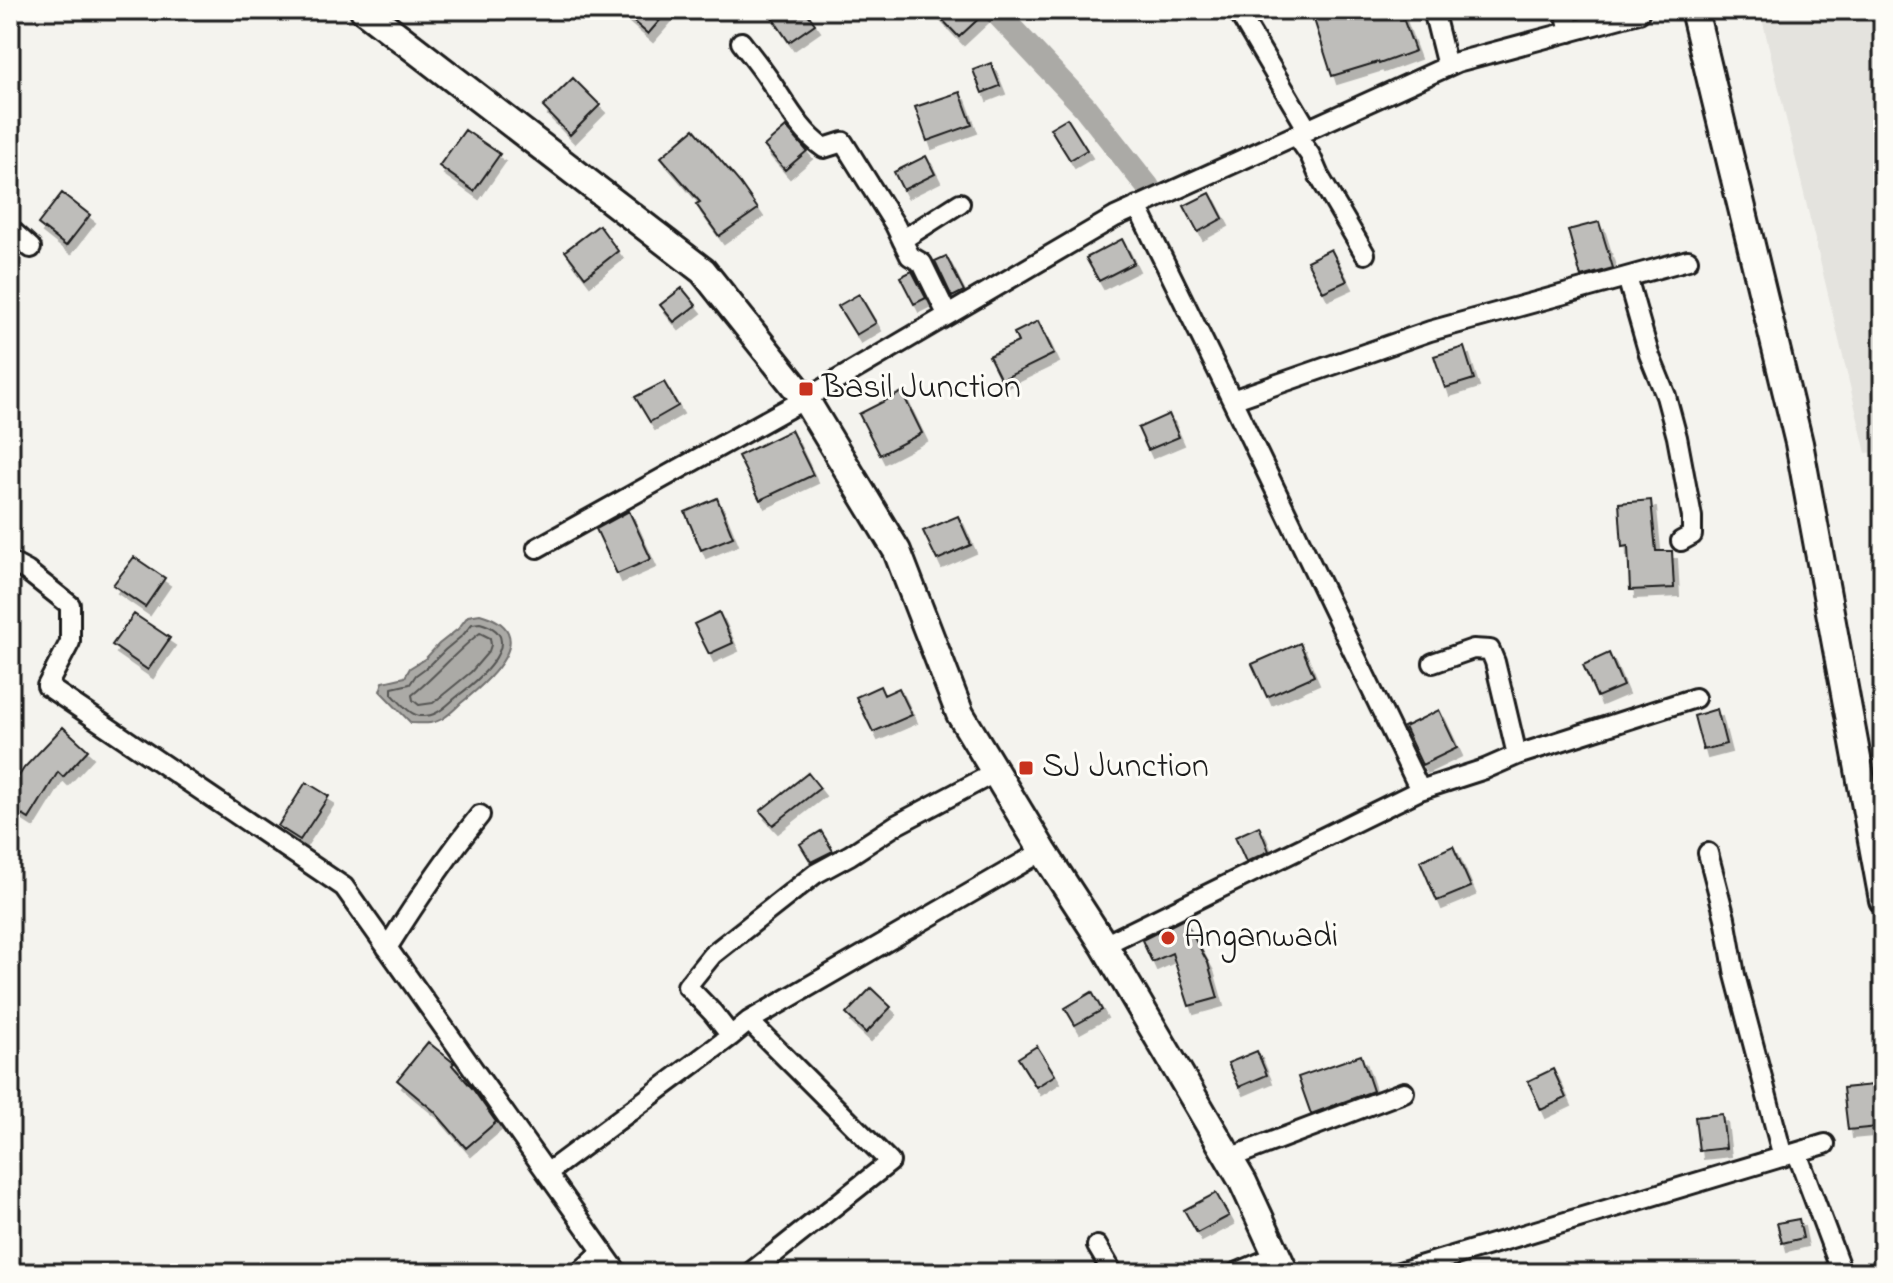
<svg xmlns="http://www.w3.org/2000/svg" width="1893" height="1283" font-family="'Indie Flower',sans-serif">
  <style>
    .built { fill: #e4e3de }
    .water { fill: #abaaa6; stroke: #72716f; stroke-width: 2 }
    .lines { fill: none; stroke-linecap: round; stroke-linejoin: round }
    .shore { stroke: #555553; stroke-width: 2 }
    .canal { stroke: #abaaa6; stroke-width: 24 }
    .building { fill: #bebdba; stroke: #1c1c1c; stroke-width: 2; filter: url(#shadow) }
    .minor-casing { stroke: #1c1c1c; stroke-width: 24 }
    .secondary-casing { stroke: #1c1c1c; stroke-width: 32 }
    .minor { stroke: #fdfcf7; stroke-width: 18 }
    .secondary { stroke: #fdfcf7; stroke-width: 26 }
    .poi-dot { fill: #c8321e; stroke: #fdfcf7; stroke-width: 3 }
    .labels { text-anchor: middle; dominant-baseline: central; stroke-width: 6; stroke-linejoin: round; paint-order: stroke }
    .poi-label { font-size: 34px; fill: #1c1c1c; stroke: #fdfcf7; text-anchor: start }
  </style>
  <defs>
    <filter id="shadow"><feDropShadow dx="5" dy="8" stdDeviation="0" flood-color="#0004"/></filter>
  </defs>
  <rect width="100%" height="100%" fill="#f4f3ee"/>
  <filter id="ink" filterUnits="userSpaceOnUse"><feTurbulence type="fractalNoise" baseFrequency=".0125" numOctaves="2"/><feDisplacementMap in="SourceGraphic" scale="16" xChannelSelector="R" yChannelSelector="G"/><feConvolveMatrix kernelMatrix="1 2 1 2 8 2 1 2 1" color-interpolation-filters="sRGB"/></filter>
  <g filter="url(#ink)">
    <path class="built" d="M1760 10H1883V451L1866 453Z"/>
    <path class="water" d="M480 614C544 632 489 681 461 703 455 709 449 715 442 719 432 725 422 723 411 723L380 691 383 682 405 677 410 668 426 658 439 644 458 629 468 616Z"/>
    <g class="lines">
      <path class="shore" d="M480 623C529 636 480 679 459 695 451 701 444 710 434 714 430 716 420 717 416 715 407 712 398 700 392 694V688L410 684 416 675 431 664 445 650 463 635 472 624Z
        M480 633 490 638 491 645 489 651 471 672 433 703 419 705 413 700 412 695C436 676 456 651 480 633Z"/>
      <path class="canal" d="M994 10 1084 106 1148 187"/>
    </g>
    <path class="building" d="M620 10H669L648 34Z
      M767 10H805L815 24 789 42Z
      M933 10H988L959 37Z
      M1311 10H1400L1415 51 1379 64 1378 62 1332 76Z
      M991 63 1000 86 982 93 973 70Z
      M573 78 600 105 570 135 543 107Z
      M960 92 972 125 927 141 915 107Z
      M1067 118 1087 150 1070 160 1050 128Z
      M786 127 807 151 785 170 764 146Z
      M694 129 740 183 758 209 719 236 696 204 700 202 661 157Z
      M465 130 500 154 474 191 439 166Z
      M926 156 935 174 903 190 894 172Z
      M62 193 90 215 66 246 38 224Z
      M1210 193 1223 218 1198 232 1184 206Z
      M1599 222 1613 268 1581 277 1568 230Z
      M599 225 618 251 585 277 565 251Z
      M1122 239 1134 263 1099 281 1086 258Z
      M1331 249 1347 281 1323 292 1307 261Z
      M946 256 964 291 952 297 935 261Z
      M912 271 926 298 914 304 900 277Z
      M682 288 696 305 674 322 660 305Z
      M859 294 876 323 856 335 838 306Z
      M1038 321 1054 354 1001 380 989 356 1018 342 1014 333Z
      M1464 347 1474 379 1445 388 1434 356Z
      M664 382 678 406 650 422 635 397Z
      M902 392 922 433 880 455 859 414Z
      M1169 414 1179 437 1148 450 1138 428Z
      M791 430 813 475 760 500 738 456Z
      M717 498 733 537 701 550 685 512Z
      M1651 500 1656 551H1672L1674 588 1630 590 1628 546 1622 547 1619 503Z
      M629 511 651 559 617 574 596 529Z
      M958 516 971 545 937 560 923 531Z
      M134 557 165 578 145 607 113 585Z
      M719 612 733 643 709 654 694 624Z
      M134 614 170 638 148 670 112 645Z
      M1300 643 1314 676 1267 697 1252 664Z
      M1609 653 1623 686 1597 697 1583 665Z
      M880 686 884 695 899 688 912 715 873 732 856 697Z
      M1717 709 1726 744 1703 750 1694 716Z
      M1439 710 1457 748 1422 765 1404 727Z
      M63 727 88 750 63 777 58 772 29 819 10 807V790L24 768Z
      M808 773 820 788 773 825 760 811Z
      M306 782 329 796 300 840 278 826Z
      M1259 826 1269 851 1246 862 1235 837Z
      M821 831 833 851 811 862 800 844Z
      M1453 846 1471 887 1437 901 1420 861Z
      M1184 919 1208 963 1218 998 1189 1006 1172 953 1152 962 1142 940Z
      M871 988 891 1007 866 1033 846 1014Z
      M1092 992 1102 1010 1075 1025 1065 1008Z
      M428 1042 454 1063 452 1065 472 1088 496 1122 466 1148 434 1111 397 1080Z
      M1037 1046 1055 1075 1036 1087 1018 1058Z
      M1257 1051 1267 1075 1239 1087 1228 1063Z
      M1361 1055 1373 1091 1311 1114 1298 1077Z
      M1553 1069 1566 1098 1541 1110 1528 1081Z
      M1873 1085 1878 1127 1848 1130 1843 1088Z
      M1722 1114 1726 1148 1699 1151 1695 1117Z
      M1216 1193 1229 1216 1197 1233 1184 1210Z
      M1799 1219 1803 1238 1782 1243 1777 1223Z"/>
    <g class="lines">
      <g class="minor-casing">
        <path id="minor" d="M1237 10 1308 130
          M1433 10 1447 66
          M1565 10 1570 32
          M741 42C750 54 760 66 768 78 785 102 799 131 824 148L843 142 895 225 910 256 922 263 947 314
          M1296 135 1310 155 1319 176 1365 254
          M1137 206 1232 400 1430 331 1688 260
          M10 229 31 248
          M902 240 960 203
          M1627 277 1649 354 1666 396 1677 437 1692 517V535L1681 541
          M1232 400 1420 790
          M537 548 805 399 1115 217 1457 62 1639 13
          M10 562 27 571 70 605V642L47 686 344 887 618 1273
          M1433 663 1473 649 1490 650 1495 662 1517 755
          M1708 853 1725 918 1735 975 1783 1157
          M1104 945 1420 790 1485 769 1517 755 1695 698
          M387 948C416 902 446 857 480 815
          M749 1021 890 1162 750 1273
          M731 1036 713 1013 687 986 712 955 815 874 850 855 896 825 996 772
          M1797 1153 1842 1273
          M1229 1158 1404 1092
          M547 1173 731 1036 749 1021 1043 851
          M1097 1246 1113 1273
          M579 1273 603 1251
          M1236 1273 1276 1256
          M1396 1273 1825 1144"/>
      </g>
      <g class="secondary-casing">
        <path id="secondary" d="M364 10 703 271 805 399 897 551 960 714 1043 851 1104 945 1229 1158 1243 1182 1285 1273
          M1694 10 1799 443 1883 900"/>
      </g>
      <use href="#minor" class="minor"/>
      <use href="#secondary" class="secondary"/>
    </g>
  </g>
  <g class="poi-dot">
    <rect x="798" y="381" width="16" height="16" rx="4"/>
    <rect x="1018" y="760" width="16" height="16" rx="4"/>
    <circle cx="1168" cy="938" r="8"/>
  </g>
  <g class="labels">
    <g class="poi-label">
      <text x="822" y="389">Basil Junction</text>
      <text x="1042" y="768">SJ Junction</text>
      <text x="1184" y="938">Anganwadi</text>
    </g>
  </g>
  <rect width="1893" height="1283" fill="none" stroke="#fdfcf7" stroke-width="40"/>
  <rect x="20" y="20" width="1853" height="1243" fill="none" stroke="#1c1c1c" stroke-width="3" filter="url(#ink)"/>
</svg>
